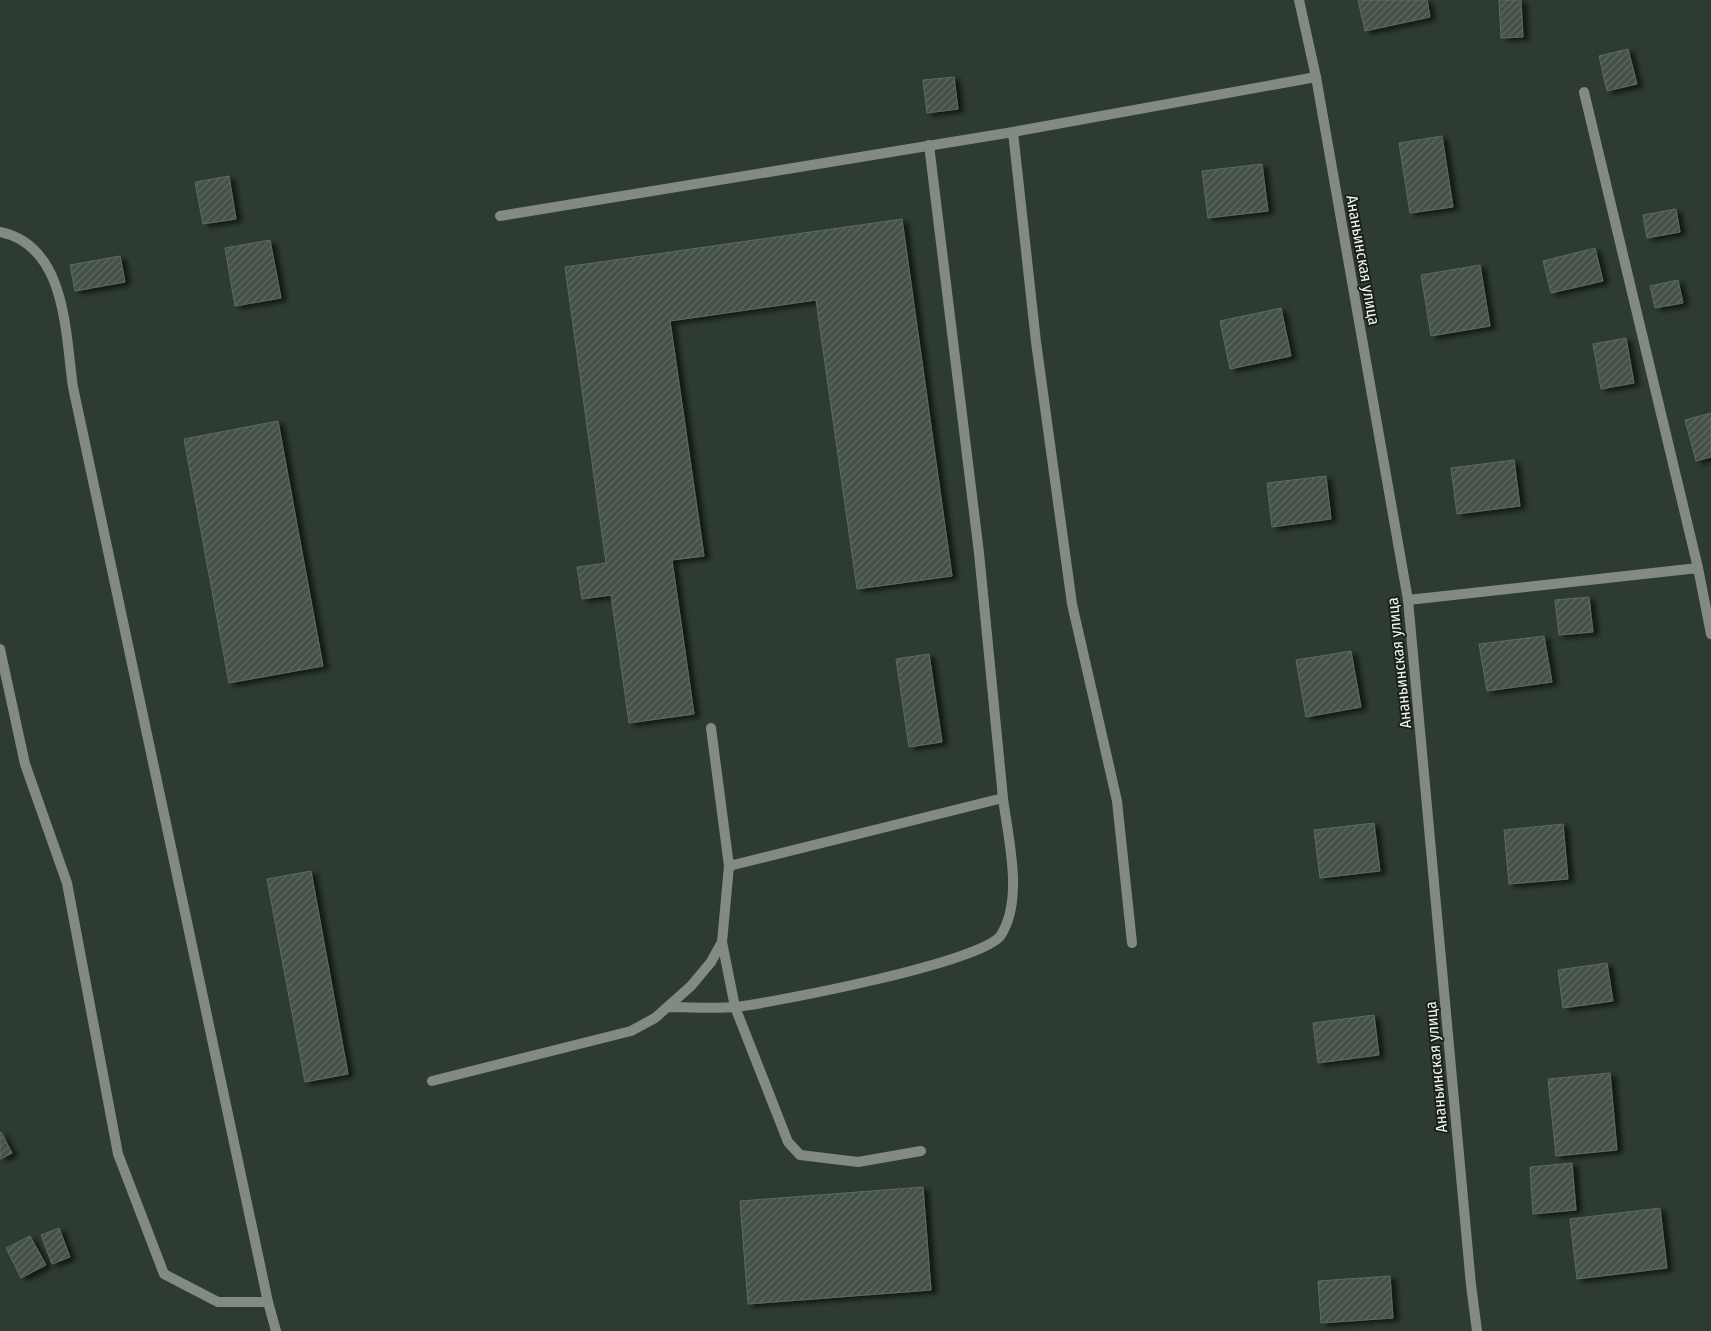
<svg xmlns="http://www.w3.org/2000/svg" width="1711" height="1331" font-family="'Fira Sans Condensed',sans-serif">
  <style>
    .building { fill: url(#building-hatch); stroke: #5d6b60; filter: url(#shadow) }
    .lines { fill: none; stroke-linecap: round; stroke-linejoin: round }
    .service { stroke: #838a84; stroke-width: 10 }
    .minor { stroke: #838a84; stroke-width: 10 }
    .labels { text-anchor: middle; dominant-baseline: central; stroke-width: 4; stroke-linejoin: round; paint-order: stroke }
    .street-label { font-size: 16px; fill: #eef6f0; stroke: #1b201c }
  </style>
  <defs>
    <pattern id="building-hatch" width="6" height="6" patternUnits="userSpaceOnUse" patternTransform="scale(1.25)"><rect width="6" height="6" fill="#445146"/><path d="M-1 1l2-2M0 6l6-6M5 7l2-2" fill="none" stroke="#5f6b61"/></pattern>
    <filter id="shadow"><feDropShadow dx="5.5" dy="3" stdDeviation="2.5" flood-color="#0009"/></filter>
  </defs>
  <rect width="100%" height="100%" fill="#2e3b31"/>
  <path class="building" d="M1358 0H1427L1430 17 1365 31Z
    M1499 0H1521L1523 37 1501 38Z
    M1628 49 1637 84 1607 91 1599 56Z
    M954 77 958 109 927 113 923 80Z
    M1442 136 1453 207 1410 213 1399 143Z
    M1262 164 1268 211 1208 218 1202 171Z
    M229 176 236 219 203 224 195 182Z
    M1676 209 1680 232 1647 238 1643 215Z
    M902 219 952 576 857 589 816 300 670 321 704 556 672 560 694 714 629 723 611 595 582 599 577 567 606 563 565 267Z
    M270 240 281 298 235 306 225 248Z
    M1595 248 1603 281 1551 293 1543 261Z
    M120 256 125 282 75 291 70 265Z
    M1480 265 1490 326 1431 336 1421 275Z
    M1678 280 1683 303 1655 308 1650 286Z
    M1281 308 1291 356 1230 369 1220 321Z
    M1626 338 1634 383 1601 389 1593 344Z
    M1711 413V457L1696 461 1685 420Z
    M278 421 323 666 229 683 184 439Z
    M1514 460 1520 506 1457 514 1451 468Z
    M1326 476 1331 519 1272 527 1267 483Z
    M1589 597 1593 632 1559 635 1555 600Z
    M1544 636 1552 682 1487 691 1479 644Z
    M1351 651 1361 707 1306 717 1296 660Z
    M929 654 942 742 909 747 896 659Z
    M1374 823 1380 871 1320 878 1314 830Z
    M1563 824 1568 879 1509 884 1504 830Z
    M311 871 348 1074 305 1082 267 879Z
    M1607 963 1613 1001 1563 1008 1558 970Z
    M1374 1015 1379 1055 1318 1063 1313 1023Z
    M1610 1073 1617 1150 1556 1156 1548 1079Z
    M1 1132 12 1153 0 1159V1133Z
    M1572 1163 1576 1210 1533 1214 1530 1167Z
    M923 1187 931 1290 748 1304 740 1201Z
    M1660 1208 1667 1268 1577 1279 1570 1219Z
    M59 1228 70 1257 52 1264 41 1235Z
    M30 1236 46 1265 21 1278 6 1248Z
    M1390 1276 1393 1318 1321 1323 1318 1281Z"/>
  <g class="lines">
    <path class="service" d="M1584 92 1698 568 1711 634
      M1013 132 1036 342 1072 604 1117 801 1132 943
      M500 216 1013 132 1316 77
      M1408 600 1698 568
      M0 649 25 764 67 883 118 1154 164 1274 218 1302H268
      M729 866 1003 798 979 553 929 145
      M722 942 735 1007 788 1142 800 1155 858 1162 921 1151
      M668 1007C690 1007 714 1009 736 1007 776 1002 984 962 1001 935 1024 898 1008 839 1003 798
      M432 1081 631 1031 655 1018 691 986 711 962 722 942 729 866 711 728"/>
    <path class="minor" d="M1299 0 1316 77 1408 600 1471 1285 1477 1331
      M0 232C67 246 65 333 73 387L268 1302 276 1331"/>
  </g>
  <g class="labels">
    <g class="street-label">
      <text transform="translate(1363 260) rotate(80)">Ананьинская улица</text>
      <text transform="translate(1399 663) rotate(-96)">Ананьинская улица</text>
      <text transform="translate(1436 1067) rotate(-95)">Ананьинская улица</text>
    </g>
  </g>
</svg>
